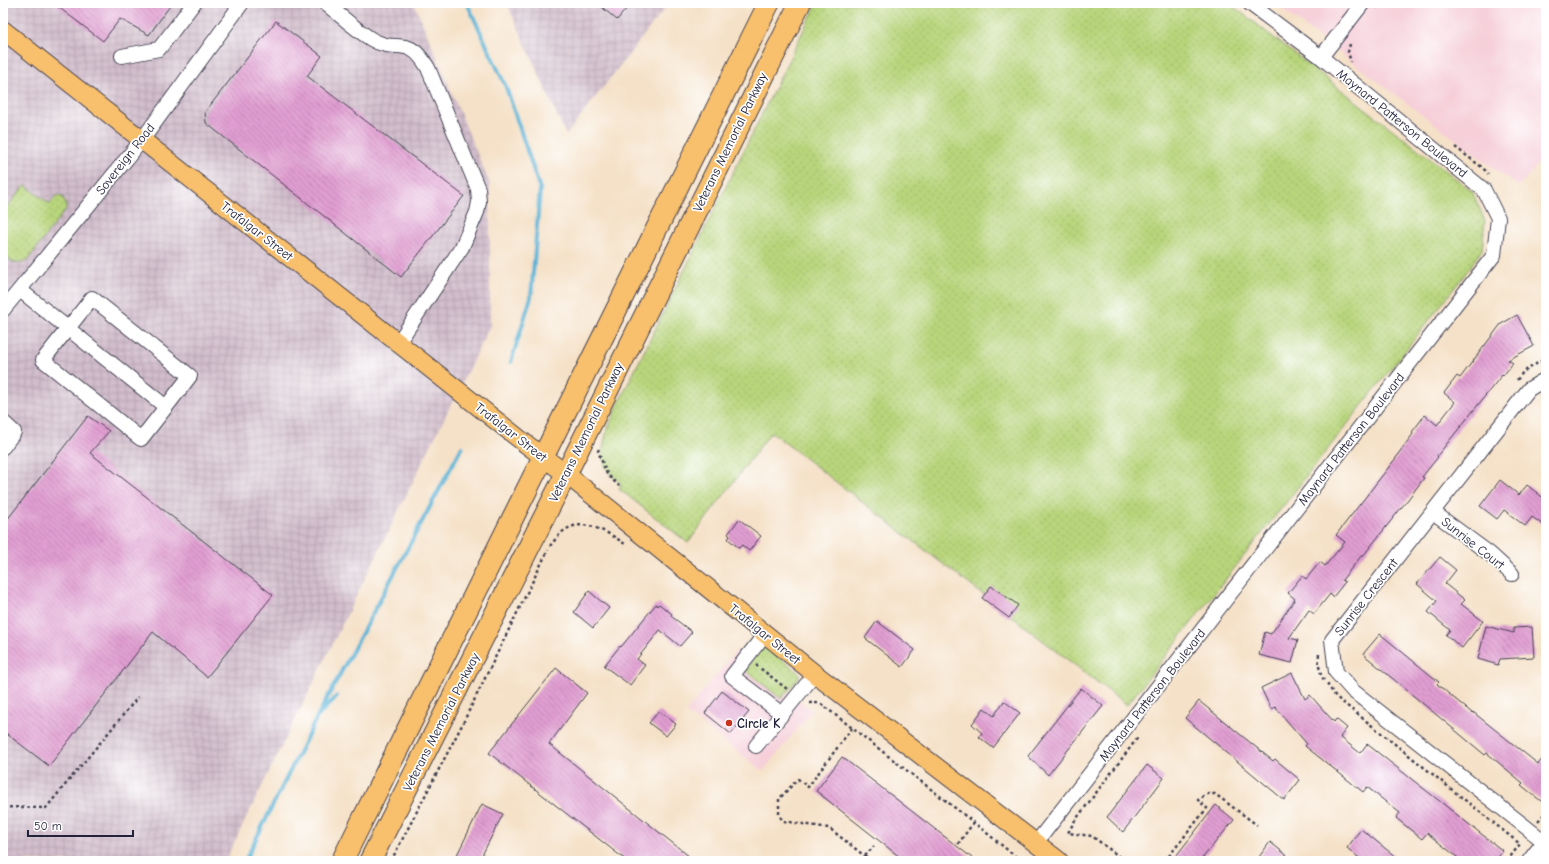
<svg xmlns="http://www.w3.org/2000/svg" width="1549" height="864" font-family="'Comic Neue',sans-serif">
  <style>
    .built { fill: #f6cfd9 }
    .industrial { fill: url(#industrial-grid) }
    .grass { fill: url(#grass-dots); stroke: #6d7c5b }
    .lines { fill: none; stroke-linecap: round; stroke-linejoin: round }
    .stream { stroke: #58b2d6; stroke-width: 4 }
    .building { fill: url(#building-back-hatch) }
    .minor-casing { stroke: #423f50; stroke-width: 16 }
    .major-casing { stroke: #423f50; stroke-width: 20 }
    .highway-casing { stroke: #423f50; stroke-width: 23 }
    .path { stroke: #423f50; stroke-width: 2.5; stroke-dasharray: 3 3; stroke-linecap: butt }
    .minor { stroke: #fff; stroke-width: 14 }
    .major { stroke: #f8bf6c; stroke-width: 18 }
    .highway { stroke: #f8bf6c; stroke-width: 21 }
    .poi-dot { fill: #c8321e; stroke: #fff; stroke-width: 1.5 }
    .labels { text-anchor: middle; dominant-baseline: central; stroke-width: 3.5; stroke-linejoin: round; paint-order: stroke }
    .street-label { font-size: 13px; fill: #22223b; stroke: #fff }
    .poi-label { font-size: 13px; font-weight: bold; fill: #22223b; stroke: #fff; text-anchor: start }
  </style>
  <defs>
    <pattern id="industrial-grid" width="8" height="8" patternUnits="userSpaceOnUse"><rect width="8" height="8" fill="#d1bdcb"/><path d="M0 4h8M4 0v8" fill="none" stroke="#b3a2af"/></pattern>
    <pattern id="grass-dots" width="8" height="8" patternUnits="userSpaceOnUse"><rect width="8" height="8" fill="#b8d57b"/><path d="M2 2h.1M6 6h.1" fill="none" stroke="#9eb76b" stroke-width="1.8" stroke-linecap="round"/></pattern>
    <pattern id="building-back-hatch" width="6" height="6" patternUnits="userSpaceOnUse"><rect width="6" height="6" fill="#e19ed2"/><path d="M-1 5l2 2M0 0l6 6M5-1l2 2" fill="none" stroke="#b680ac"/></pattern>
  </defs>
  <rect width="100%" height="100%" fill="#fff"/>
  <filter id="ink" filterUnits="userSpaceOnUse"><feTurbulence type="fractalNoise" baseFrequency=".025" numOctaves="2"/><feDisplacementMap in="SourceGraphic" scale="8" xChannelSelector="R" yChannelSelector="G"/><feConvolveMatrix kernelMatrix="1 2 1 2 8 2 1 2 1" color-interpolation-filters="sRGB"/></filter>
  <filter id="wash" filterUnits="userSpaceOnUse"><feTurbulence type="fractalNoise" baseFrequency=".012" numOctaves="4" result="noise"/><feDisplacementMap in="SourceGraphic" scale="16" xChannelSelector="R" yChannelSelector="G"/><feGaussianBlur stdDeviation="0.9" result="paint"/><feColorMatrix in="noise" values="0 0 0 0 0 0 0 0 0 0 0 0 0 0 0 0 0 1.4 0 .05"/><feComposite in="paint" operator="in"/></filter>
  <g filter="url(#wash)">
    <rect width="100%" height="100%" fill="#f5e1c7"/>
    <path class="built" d="M1273 3H1546V154L1519 187Z
      M737 650 812 711 763 771 686 712Z"/>
    <path class="industrial" d="M3 3H414L490 184V326L225 861H3Z
      M507 3H669L566 135Z"/>
    <path class="grass" d="M817 3H1229L1472 191 1485 221 1482 250 1463 277 1127 705 771 432 688 543 619 489 621 484C617 480 611 476 608 471 595 450 610 424 618 404Z
      M25 185 50 204 57 195 63 197 66 205V209L27 261C14 266 13 262 3 254V212Z
      M765 646 799 673V678L781 699 745 670 760 647Z"/>
    <g class="lines">
      <path class="stream" d="M467 3 506 87 540 189 531 297 511 362
        M317 717 462 447
        M245 861 317 717 337 696"/>
    </g>
    <g id="blocks">
      <path class="building" d="M53 3H172L149 35 120 19 103 41Z
        M597 3H631L617 20Z
        M276 21 322 56 307 76 464 196 401 277 206 123 205 112Z
        M1517 315 1534 346 1508 360 1513 363 1503 376 1502 375 1437 456 1438 457 1422 477 1424 478 1409 498 1363 556 1362 555 1342 580 1345 582 1333 597 1330 594 1314 614 1309 610 1289 638 1298 640 1292 663 1259 655 1265 632 1271 634 1295 599 1288 593 1302 576 1306 579 1320 562 1325 566 1345 542 1336 535 1399 454H1398L1413 434 1412 432 1425 415 1437 425 1455 402 1444 393 1457 376 1460 378 1501 324Z
        M88 416 109 431 90 453 273 595 207 677 153 632 49 766 3 731V525Z
        M1500 480 1519 495 1527 485 1546 500V527L1532 517 1525 526 1504 510 1497 519 1480 506Z
        M739 519 761 536 749 551 742 545 739 548 728 539 730 536 728 534Z
        M1440 557 1456 570 1445 584 1465 600 1461 604 1483 621 1462 648 1446 635 1450 630 1428 612 1437 601 1417 584Z
        M991 586 1018 605 1009 618 982 598Z
        M589 591 609 608 593 628 574 612Z
        M656 604 657 606 659 604 672 614 671 616 692 632 680 646 660 630 637 659 645 665 630 685 604 666 620 646 621 647Z
        M877 621 915 650 902 667 865 638Z
        M1486 626 1514 633V628L1532 627 1534 657 1500 659 1498 665 1478 659Z
        M1380 634 1439 682 1437 684 1472 713 1473 712 1538 764 1546 755V805L1521 785 1523 783 1487 753 1485 755 1363 654Z
        M556 668 587 693 549 744 695 861H627L489 753Z
        M1292 673 1305 699 1310 695 1334 722 1336 719 1347 728 1340 737 1360 753 1367 744 1503 851 1495 861H1462L1427 833 1422 839 1396 818 1400 813 1367 787 1363 792 1305 746 1307 744 1275 707 1271 709 1261 688Z
        M1081 688 1103 706 1048 775 1028 756Z
        M722 691 749 712 731 734 705 713Z
        M1004 701 1020 713 993 748 979 737 982 733 972 724 984 708 994 716Z
        M1199 701 1273 761 1275 759 1300 780 1284 800 1185 718Z
        M659 711 676 724 666 736 649 723Z
        M842 757 976 861H905L816 791Z
        M1147 765 1164 778 1123 832 1107 817Z
        M482 804 503 814 479 861H454Z
        M1216 805 1234 820 1200 861H1172Z
        M1361 829 1401 861H1363L1347 848Z
        M1270 842 1294 861H1256Z"/>
    </g>
  </g>
  <g filter="url(#ink)">
    <use href="#blocks" fill-opacity="0" stroke="#423f50" stroke-width="1"/>
    <g class="lines">
      <g class="minor-casing">
        <path id="minor" d="M325 3C340 15 355 29 371 39 397 55 408 33 428 68L478 189 479 202 477 212 462 247 398 343
          M122 56 159 49 194 3
          M1321 57 1363 3
          M20 290 166 407 141 439 43 360 92 298 190 376 166 407
          M3 310 142 140 242 3
          M1546 379 1529 389 1332 640 1336 672 1353 691 1546 843
          M3 422 14 432 3 447
          M1433 512 1490 554 1512 574
          M765 634 732 676 782 714
          M756 746 815 674
          M1036 843 1494 255 1498 218 1484 190 1321 57 1249 3
          M1529 861 1546 839"/>
      </g>
      <g class="major-casing">
        <path id="major" d="M3 30 522 441 566 474 815 674 1059 861"/>
      </g>
      <g class="highway-casing">
        <path id="highway" d="M342 861 769 3
          M370 861 566 474 800 3"/>
      </g>
      <path class="path" d="M1376 8 1380 3
        M1350 44 1348 52 1351 62
        M1455 147 1483 168 1488 174
        M1517 380 1523 372 1546 358
        M599 449 598 451 607 474 619 486
        M550 546C554 541 560 533 565 530 584 517 609 533 625 544
        M1319 654C1318 662 1319 673 1324 680
        M756 665 787 689
        M1327 684 1336 697 1520 844 1507 861
        M809 703H820L977 825 1021 861
        M852 728 808 787 798 779 779 799V815L783 821 829 828 871 861
        M3 807 46 808 138 697
        M1538 821 1546 812
        M958 844 974 822
        M865 856 874 846
        M391 861 462 725 548 550
        M1125 861 1092 836 1068 833 1074 822 1139 736
        M1165 861 1207 808 1198 800 1206 794H1215L1257 825"/>
      <use href="#minor" class="minor"/>
      <use href="#major" class="major"/>
      <use href="#highway" class="highway"/>
    </g>
  </g>
  <circle class="poi-dot" cx="729" cy="723" r="4"/>
  <g class="labels">
    <g class="street-label">
      <text transform="translate(1402 123) rotate(39)">Maynard Patterson Boulevard</text>
      <text transform="translate(730 142) rotate(-64)">Veterans Memorial Parkway</text>
      <text transform="translate(125 159) rotate(-52)">Sovereign Road</text>
      <text transform="translate(257 231) rotate(38)">Trafalgar Street</text>
      <text transform="translate(511 432) rotate(38)">Trafalgar Street</text>
      <text transform="translate(586 432) rotate(-64)">Veterans Memorial Parkway</text>
      <text transform="translate(1351 439) rotate(-52)">Maynard Patterson Boulevard</text>
      <text transform="translate(1473 543) rotate(38)">Sunrise Court</text>
      <text transform="translate(1366 597) rotate(-52)">Sunrise Crescent</text>
      <text transform="translate(765 634) rotate(39)">Trafalgar Street</text>
      <text transform="translate(1152 695) rotate(-52)">Maynard Patterson Boulevard</text>
      <text transform="translate(441 722) rotate(-63)">Veterans Memorial Parkway</text>
    </g>
    <g class="poi-label">
      <text x="737" y="723">Circle K</text>
    </g>
  </g>
  <rect width="1549" height="864" fill="none" stroke="#fff" stroke-width="16"/>
  <path d="M28 830v6h105v-6" fill="none" stroke="#22223b" stroke-width="2"/>
  <text x="34" y="830" font-size="12" fill="#22223b" stroke="#ffffff" stroke-width="3" paint-order="stroke">50 m</text>
</svg>
